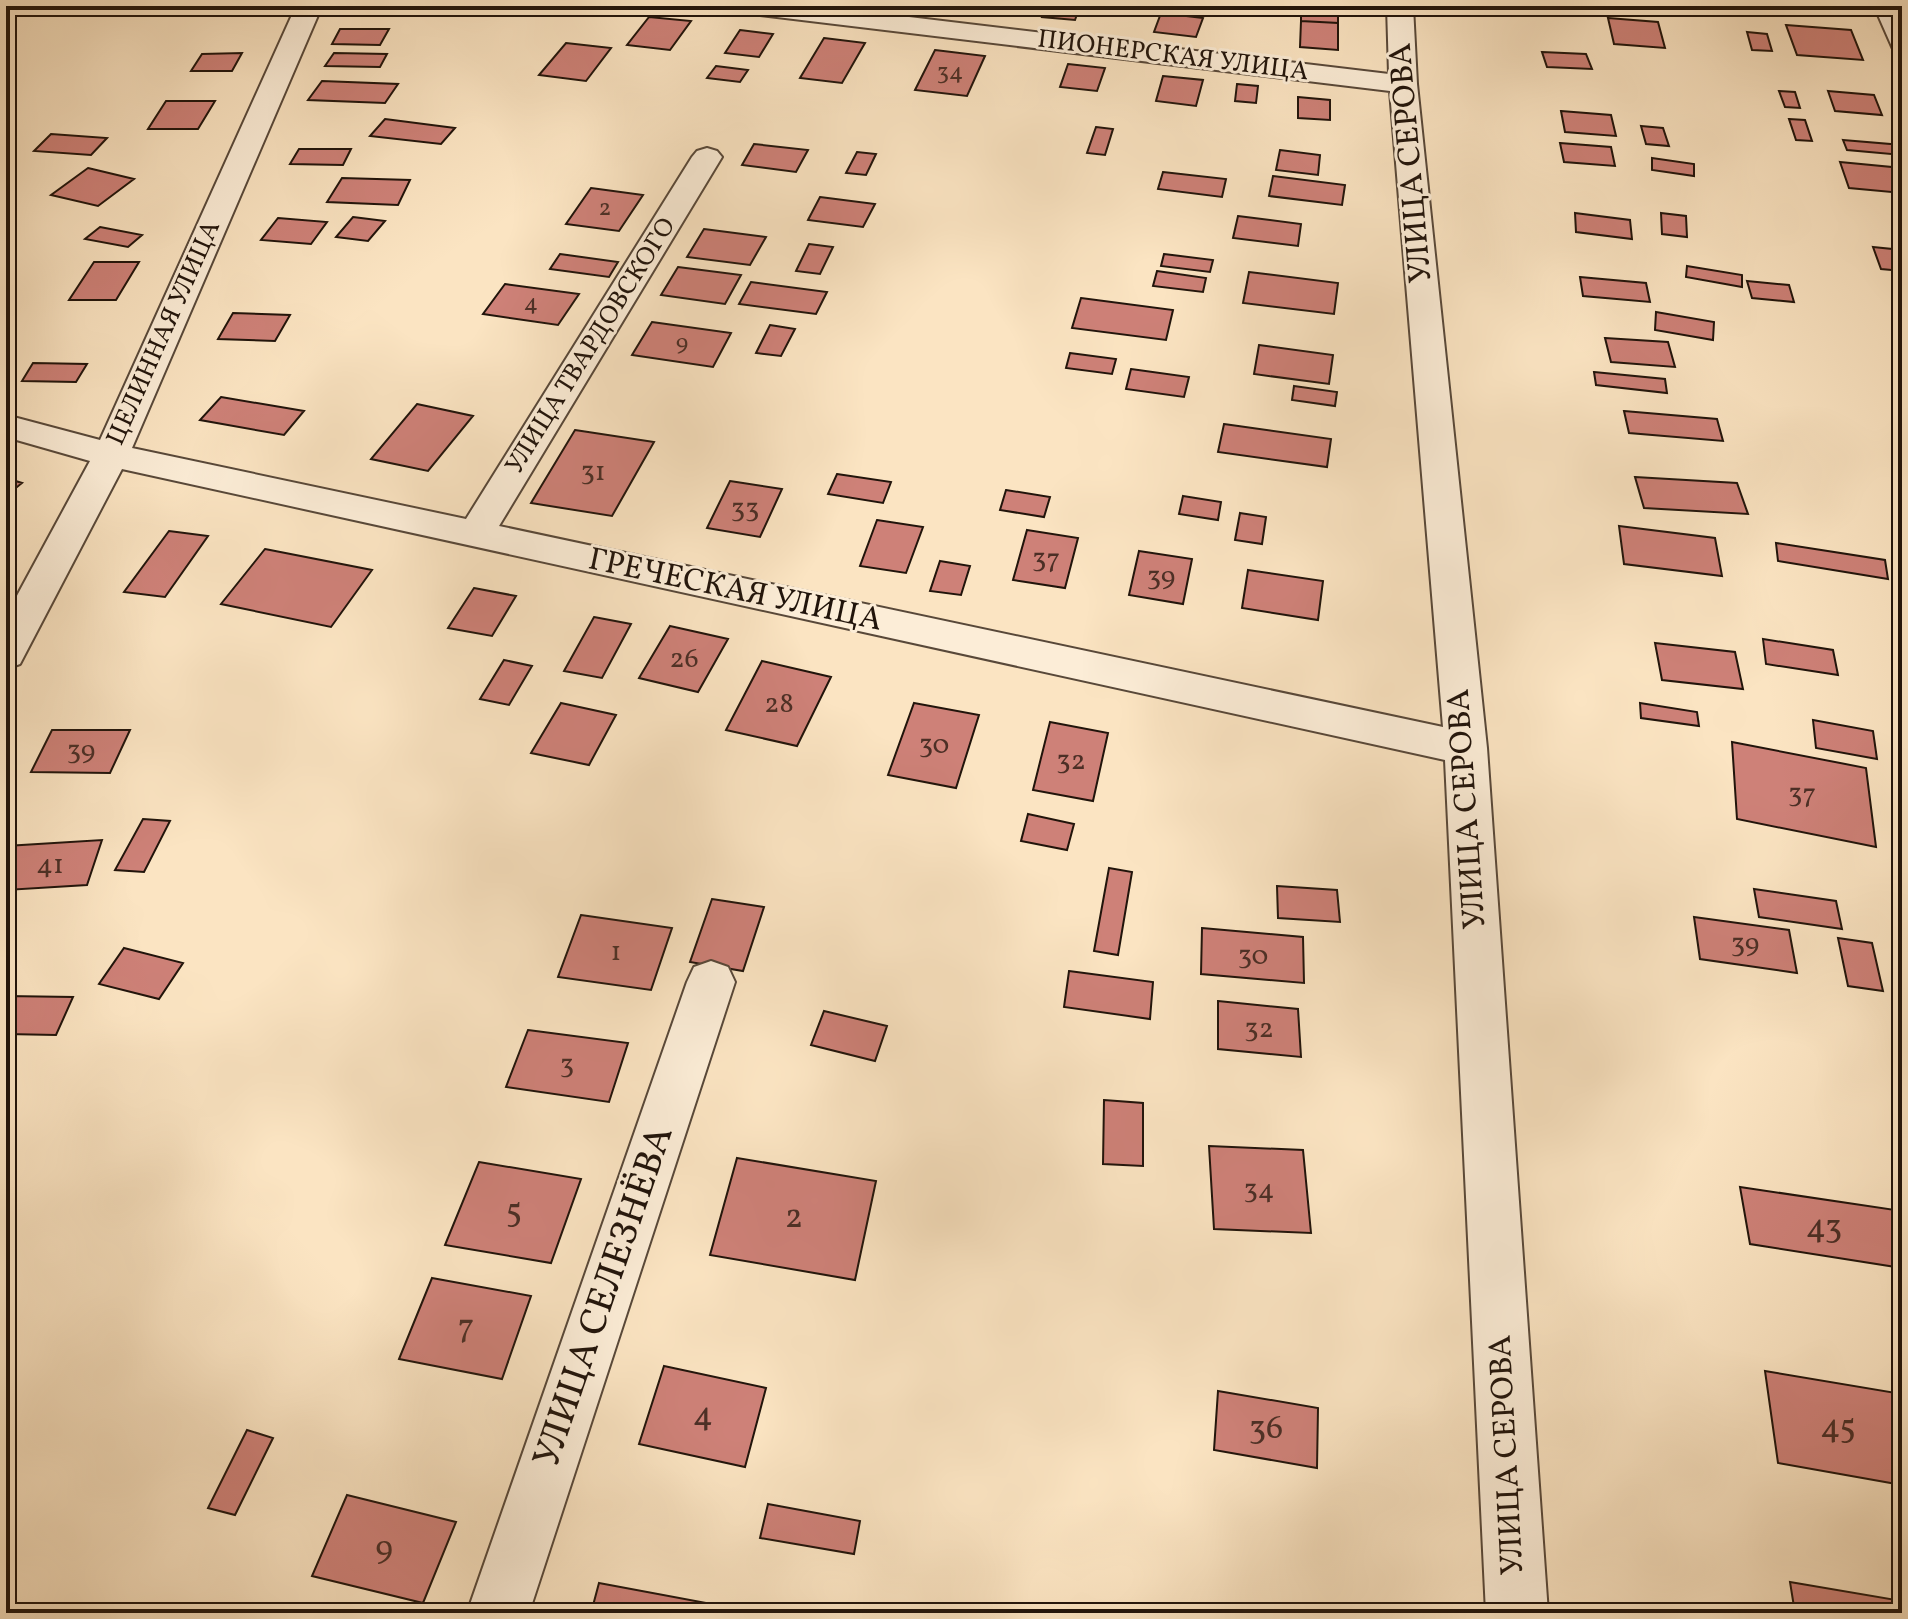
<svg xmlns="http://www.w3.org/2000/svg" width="1908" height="1619" font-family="Vollkorn,serif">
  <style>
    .building { fill: #ce8178; stroke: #21140b; stroke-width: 2 }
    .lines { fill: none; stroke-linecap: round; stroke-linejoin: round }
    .minor-casing { stroke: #584839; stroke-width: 4 }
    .minor { fill: #fcedd7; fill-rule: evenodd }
    .labels { text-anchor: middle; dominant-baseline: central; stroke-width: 6; stroke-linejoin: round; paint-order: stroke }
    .far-number-label { font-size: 24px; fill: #4c2f26 }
    .far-street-label { font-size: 26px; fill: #21140b; stroke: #fcedd7 }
    .number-label { font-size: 28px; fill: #4c2f26 }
    .street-label { font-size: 32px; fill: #21140b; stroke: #fcedd7 }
    .near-number-label { font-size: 34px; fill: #4c2f26 }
    .near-street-label { font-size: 38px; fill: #21140b; stroke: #fcedd7 }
  </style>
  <rect width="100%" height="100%" fill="#fbe4c2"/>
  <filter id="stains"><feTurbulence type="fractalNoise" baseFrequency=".0025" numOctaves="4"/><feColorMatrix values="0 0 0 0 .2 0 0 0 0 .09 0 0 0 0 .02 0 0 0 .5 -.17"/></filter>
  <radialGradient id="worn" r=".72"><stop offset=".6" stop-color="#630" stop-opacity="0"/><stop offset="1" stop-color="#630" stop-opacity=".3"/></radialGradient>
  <path class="building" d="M1046 6H1080L1075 20 1042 17Z
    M1301 6 1338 8V23L1301 21Z
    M1161 13 1203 18 1196 37 1154 32Z
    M649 17 691 21 670 50 627 45Z
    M1608 18 1658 22 1665 48 1614 44Z
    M1301 21 1338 23V50L1300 47Z
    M1786 25 1851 30 1863 60 1797 55Z
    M340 29H389L380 45 332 44Z
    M740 30 773 34 759 57 725 53Z
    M1747 32 1767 34 1772 51 1752 50Z
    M824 38 865 43 842 83 800 78Z
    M566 43 611 48 586 81 539 75Z
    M935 50 985 56 967 96 915 90Z
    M1542 52 1586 54 1592 69 1547 67Z
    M242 53 232 71H191L202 54Z
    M334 53 387 54 380 67 325 66Z
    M1068 64 1105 68 1097 91 1060 87Z
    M716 66 748 70 740 82 707 78Z
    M1163 76 1203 80 1196 106 1156 101Z
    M322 81 398 84 385 103 308 100Z
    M1237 84 1258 86 1256 103 1235 101Z
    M1779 91 1795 92 1800 108 1785 107Z
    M1828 91 1874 95 1882 115 1835 111Z
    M1298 97 1330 100V120L1298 118Z
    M166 101H215L198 129H148Z
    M1561 111 1611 115 1616 136 1565 132Z
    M385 119 455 128 441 144 370 136Z
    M1789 119 1805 120 1812 141 1796 140Z
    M1641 126 1663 128 1669 146 1646 144Z
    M1096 127 1113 129 1105 155 1087 153Z
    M51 134 107 138 91 155 34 151Z
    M1843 140 1902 145V155L1847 150Z
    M1560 143 1611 147 1615 166 1564 162Z
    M754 144 808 150 796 172 742 165Z
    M299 149H351L343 165 290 164Z
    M1280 150 1320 155 1318 175 1276 170Z
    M857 152 876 154 866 175 846 173Z
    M1652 158 1694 164V176L1652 170Z
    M1840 162 1902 168V193L1849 188Z
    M88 168 134 179 98 206 51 195Z
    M1163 172 1226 179 1222 197 1158 189Z
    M1273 176 1345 185 1342 205 1269 196Z
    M342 178 410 180 398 205 327 202Z
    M591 188 643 195 619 231 566 224Z
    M820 197 875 204 863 227 808 220Z
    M1575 213 1630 220 1632 239 1576 232Z
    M1661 213 1686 216 1687 237 1662 234Z
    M1238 216 1301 224 1298 246 1233 238Z
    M353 217 385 221 368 241 336 237Z
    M278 218 327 222 311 244 261 240Z
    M100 227 142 235 128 247 85 239Z
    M704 229 766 237 750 265 687 257Z
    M809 244 833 247 820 274 796 271Z
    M1873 247 1902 250V271L1881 269Z
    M560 254 618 262 609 277 550 269Z
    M1164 254 1213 260 1210 272 1161 266Z
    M94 262H139L116 300H69Z
    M1687 266 1742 275V287L1686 277Z
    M678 267 741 275 725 304 661 295Z
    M1157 271 1206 278 1203 292 1153 286Z
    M1249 272 1338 283 1334 314 1243 303Z
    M1580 277 1646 283 1650 302 1583 296Z
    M1747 281 1789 285 1794 302 1752 298Z
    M751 282 827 292 816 314 739 304Z
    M505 284 579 294 558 325 483 314Z
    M1081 298 1173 310 1166 340 1072 328Z
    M1656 312 1714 322 1713 340 1655 330Z
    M233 313 290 315 275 341 218 339Z
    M652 322 731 333 713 367 632 355Z
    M770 325 795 329 781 356 756 353Z
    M1605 338 1668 342 1675 367 1611 362Z
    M1259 345 1333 355 1329 384 1254 374Z
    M1070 353 1116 359 1112 374 1066 368Z
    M33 363 87 364 76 382 22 381Z
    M1131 369 1189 377 1184 397 1126 389Z
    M1594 372 1665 379 1667 393 1596 385Z
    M1294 386 1337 392 1335 406 1292 400Z
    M221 397 304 411 284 435 200 420Z
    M417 404 473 416 428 471 371 459Z
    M1624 411 1717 419 1723 441 1629 433Z
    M1224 424 1331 439 1327 467 1218 452Z
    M575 430 654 442 612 516 531 503Z
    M837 474 891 482 883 503 828 494Z
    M1635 477 1737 483 1748 514 1644 508Z
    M6 478 22 483 6 496Z
    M730 481 782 489 760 537 707 528Z
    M1006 490 1050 497 1044 517 1000 510Z
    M1183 496 1221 502 1218 520 1179 514Z
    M1240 513 1266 517 1262 544 1235 540Z
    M877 520 923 527 906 573 860 566Z
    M1619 526 1715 538 1722 576 1624 564Z
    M1027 530 1078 538 1065 588 1013 580Z
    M169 531 208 536 165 597 124 592Z
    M1776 543 1885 560 1888 579 1778 561Z
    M265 549 372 570 331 627 221 604Z
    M1139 551 1192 559 1183 604 1129 595Z
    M940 561 970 566 961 595 930 591Z
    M1248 570 1323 581 1318 620 1242 608Z
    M474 588 516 596 492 636 448 628Z
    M594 617 631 624 602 678 564 671Z
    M670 626 728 639 698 692 639 678Z
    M1763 639 1833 650 1838 675 1766 664Z
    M1655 643 1735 652 1743 689 1662 680Z
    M504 660 532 666 509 705 480 699Z
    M762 661 831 677 797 746 726 730Z
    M561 703 616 715 589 765 531 753Z
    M914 703 979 715 956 788 888 775Z
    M1640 703 1697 712 1699 726 1641 718Z
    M1813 720 1873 731 1877 759 1816 748Z
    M1050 722 1108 733 1093 801 1033 790Z
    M52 730H130L110 773 31 772Z
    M1732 742 1866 768 1876 847 1737 819Z
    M1028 814 1074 824 1067 850 1021 841Z
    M143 819 170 821 144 872 115 870Z
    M102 840 87 885 6 890V846Z
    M1109 868 1132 872 1118 955 1094 951Z
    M1277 886 1337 890 1340 922 1278 918Z
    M1754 889 1836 901 1842 929 1759 917Z
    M712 899 764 907 743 971 690 962Z
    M581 915 672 928 651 990 558 977Z
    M1694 917 1789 930 1797 973 1700 959Z
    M1202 928 1303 937 1304 983 1201 974Z
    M1838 938 1872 943 1883 991 1848 986Z
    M124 948 183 963 159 999 99 984Z
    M1069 971 1153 982 1150 1019 1064 1007Z
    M6 996 73 997 56 1035 6 1034Z
    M1218 1001 1298 1009 1301 1057 1218 1049Z
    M824 1011 887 1026 875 1061 811 1045Z
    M528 1030 628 1043 609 1102 506 1087Z
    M1104 1100 1143 1103V1166L1103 1164Z
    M1209 1146 1303 1150 1311 1233 1214 1229Z
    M737 1158 876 1181 855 1280 710 1255Z
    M479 1162 581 1179 551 1263 445 1245Z
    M1740 1187 1902 1211V1268L1750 1244Z
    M432 1278 531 1296 502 1379 399 1359Z
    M664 1366 766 1388 745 1467 639 1444Z
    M1765 1371 1902 1394V1485L1778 1463Z
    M1218 1391 1318 1408 1317 1468 1214 1450Z
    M247 1430 273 1438 235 1515 208 1508Z
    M347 1495 456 1522 423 1603 312 1576Z
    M768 1504 860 1521 854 1554 760 1538Z
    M1790 1582 1902 1601V1613H1795Z
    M599 1583 733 1608 732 1613H591Z"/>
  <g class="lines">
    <g class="minor-casing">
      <path id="minor" d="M296 6H322L132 448 466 519 692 157 697 151 707 148 717 151 722 157 499 526 1443 727 1390 91 752 14 743 11 739 6H817L1389 74 1387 6H1413L1417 84 1487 748 1548 1613H1486L1445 760 122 469 20 664 6 669V616L90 461 6 437V415L100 440Z
        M1874 6H1900L1902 51 1893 49Z
        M711 961 728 967 735 982 529 1613H467L687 982 694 967Z"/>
    </g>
    <use href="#minor" class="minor"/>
  </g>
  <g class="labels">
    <g class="far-number-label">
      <text x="950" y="73">34</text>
      <text x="605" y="209">2</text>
      <text x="531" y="304">4</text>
      <text x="682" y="344">9</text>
    </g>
    <g class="far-street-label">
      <text transform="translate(1173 56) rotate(7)">ПИОНЕРСКАЯ УЛИЦА</text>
      <text transform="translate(164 333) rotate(-66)">ЦЕЛИННАЯ УЛИЦА</text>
      <text transform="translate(591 346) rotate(-58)">УЛИЦА ТВАРДОВСКОГО</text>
    </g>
    <g class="number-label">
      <text x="593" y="472">31</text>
      <text x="745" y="509">33</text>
      <text x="1046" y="559">37</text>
      <text x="1161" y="577">39</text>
      <text x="684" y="659">26</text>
      <text x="779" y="704">28</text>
      <text x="934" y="745">30</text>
      <text x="81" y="751">39</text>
      <text x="1071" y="761">32</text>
      <text x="1802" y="794">37</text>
      <text x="50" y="865">41</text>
      <text x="1745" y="944">39</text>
      <text x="616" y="952">1</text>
      <text x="1253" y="956">30</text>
      <text x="1259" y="1029">32</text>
      <text x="567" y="1065">3</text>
      <text x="1259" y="1190">34</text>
    </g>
    <g class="street-label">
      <text transform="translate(1412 163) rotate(-95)">УЛИЦА СЕРОВА</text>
      <text transform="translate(735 591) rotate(12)">ГРЕЧЕСКАЯ УЛИЦА</text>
      <text transform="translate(1468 809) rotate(-94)">УЛИЦА СЕРОВА</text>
      <text transform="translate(1508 1455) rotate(-93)">УЛИЦА СЕРОВА</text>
    </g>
    <g class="near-number-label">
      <text x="514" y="1212">5</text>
      <text x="794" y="1218">2</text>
      <text x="1824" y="1228">43</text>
      <text x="466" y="1328">7</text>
      <text x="703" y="1416">4</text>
      <text x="1838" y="1428">45</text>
      <text x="1266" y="1429">36</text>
      <text x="384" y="1549">9</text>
    </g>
    <g class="near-street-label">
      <text transform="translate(605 1297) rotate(-71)">УЛИЦА СЕЛЕЗНЁВА</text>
    </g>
  </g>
  <rect width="1908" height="1619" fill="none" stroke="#fbe4c2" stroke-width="32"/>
  <rect x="8" y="8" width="1892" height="1603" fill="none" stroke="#21140b" stroke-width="4"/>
  <rect x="16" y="16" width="1876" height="1587" fill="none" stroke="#21140b" stroke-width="2"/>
  <rect width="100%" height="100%" filter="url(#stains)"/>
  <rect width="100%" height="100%" fill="url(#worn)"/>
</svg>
